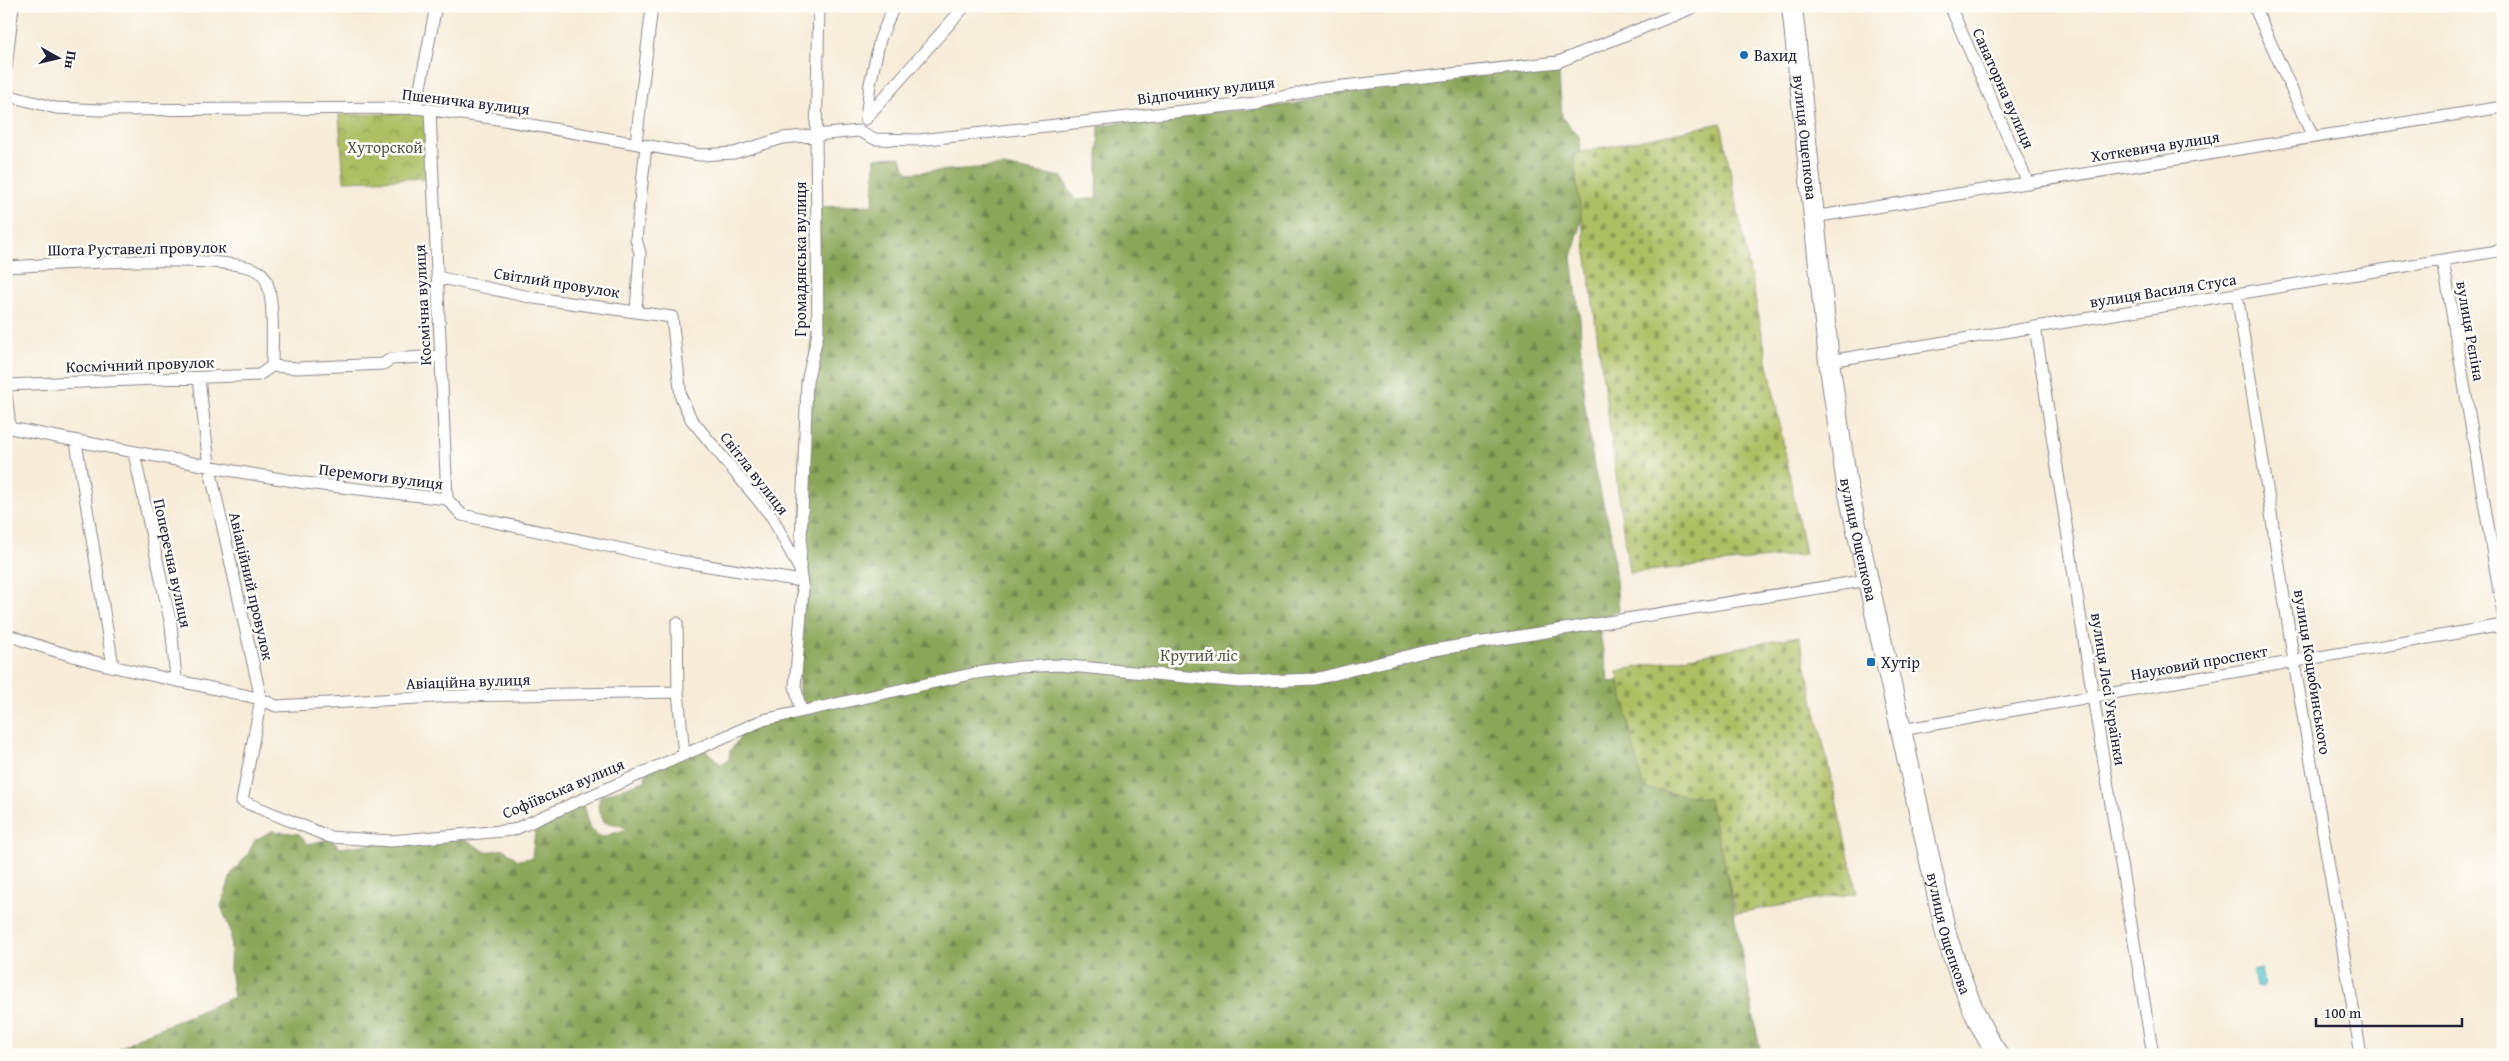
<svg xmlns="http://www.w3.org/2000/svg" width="2509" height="1061" font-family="'Gentium Book Plus',serif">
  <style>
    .forest { fill: url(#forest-firs); stroke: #56644a }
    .cemetery { fill: url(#cemetery-stones); stroke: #68704f }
    .park { fill: url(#park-crowns); stroke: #68704f }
    .water { fill: url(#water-ripples); stroke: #3c7384 }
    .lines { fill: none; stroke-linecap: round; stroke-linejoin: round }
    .street-casing { stroke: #8c878a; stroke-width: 13 }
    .highway-casing { stroke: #8c878a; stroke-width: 22 }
    .street { stroke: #fff; stroke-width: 11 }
    .highway { stroke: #fff; stroke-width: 20 }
    .poi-dot { fill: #1f6fb2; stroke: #fdfcf7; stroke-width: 2 }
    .labels { text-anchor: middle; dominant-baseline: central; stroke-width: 5; stroke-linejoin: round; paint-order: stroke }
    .poi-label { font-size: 16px; fill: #22223b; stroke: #fdfcf7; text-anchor: start }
    .street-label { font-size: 16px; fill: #22223b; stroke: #fdfcf7 }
    .park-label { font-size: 16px; fill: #535949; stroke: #fdfcf7 }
  </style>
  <defs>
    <pattern id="forest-firs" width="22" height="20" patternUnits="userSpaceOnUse" patternTransform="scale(1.25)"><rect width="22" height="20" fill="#8aa659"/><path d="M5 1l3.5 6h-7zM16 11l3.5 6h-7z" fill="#70874b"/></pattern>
    <pattern id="cemetery-stones" width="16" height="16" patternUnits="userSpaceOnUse" patternTransform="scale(1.25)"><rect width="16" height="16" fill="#adbf63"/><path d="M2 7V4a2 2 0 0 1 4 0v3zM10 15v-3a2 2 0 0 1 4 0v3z" fill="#8c9b53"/></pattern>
    <pattern id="park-crowns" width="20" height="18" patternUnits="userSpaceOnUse" patternTransform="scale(1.25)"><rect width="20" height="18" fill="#adbf63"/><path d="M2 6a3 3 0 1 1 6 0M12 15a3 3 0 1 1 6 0" fill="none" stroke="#8c9b53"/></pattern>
    <pattern id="water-ripples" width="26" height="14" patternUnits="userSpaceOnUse" patternTransform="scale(1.25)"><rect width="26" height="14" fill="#57c4ce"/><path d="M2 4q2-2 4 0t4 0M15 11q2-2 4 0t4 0" fill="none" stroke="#4ba8b2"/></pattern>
  </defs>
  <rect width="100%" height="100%" fill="#fdfcf7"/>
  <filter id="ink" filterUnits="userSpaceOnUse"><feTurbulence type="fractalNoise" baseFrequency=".02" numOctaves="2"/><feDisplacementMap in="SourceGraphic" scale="10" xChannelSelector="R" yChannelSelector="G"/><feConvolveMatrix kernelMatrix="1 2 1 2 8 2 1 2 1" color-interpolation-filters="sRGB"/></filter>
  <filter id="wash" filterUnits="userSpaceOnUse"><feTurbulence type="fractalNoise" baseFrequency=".0096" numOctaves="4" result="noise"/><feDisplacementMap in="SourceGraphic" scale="20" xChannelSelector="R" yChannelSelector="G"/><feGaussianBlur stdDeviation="1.12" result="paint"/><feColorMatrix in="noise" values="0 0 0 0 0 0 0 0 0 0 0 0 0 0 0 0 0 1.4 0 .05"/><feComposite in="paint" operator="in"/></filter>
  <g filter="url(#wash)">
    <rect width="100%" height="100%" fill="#f6ecd8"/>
    <path class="forest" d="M1558 62 1562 117 1579 136 1586 199 1572 258 1580 320 1584 400 1595 473 1611 532 1619 611 1597 618 1609 682 1688 672 1761 1055H107L141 1036 234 997 230 969 231 932 221 906 232 873 248 854 255 840 272 831 299 834 308 844 330 839 340 848 377 843 464 839 486 852 504 849 518 860 532 858 535 832 545 819 582 802 590 830 602 837 627 829 620 825 604 822 598 807 600 796 645 781 647 770 700 745 721 764 729 760 730 751 744 732 799 712V559L819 207 873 205 875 158 900 157 908 173 1004 166 1062 177 1075 200 1097 198 1099 126 1177 113 1239 111 1294 104 1358 86 1462 73H1514Z"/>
    <path class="cemetery" d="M1721 123 1805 554 1629 573 1573 154Z
      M1799 636 1857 893 1736 913 1709 799 1643 788 1617 671Z"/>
    <path class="park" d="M428 113 430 178 344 181 339 115Z"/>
    <path class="water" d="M2261 968 2264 985 2260 988 2256 987 2253 970Z"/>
  </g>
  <g filter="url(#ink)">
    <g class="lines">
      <g class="street-casing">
        <path id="street" d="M1950 6 2028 183
          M2254 6 2313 137
          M6 68 13 6
          M6 95 56 108 100 110 416 108 492 118 700 155 734 153 783 138 859 131
          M416 108 436 6
          M430 110 447 499
          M866 118 965 6
          M866 119 870 84 880 39 894 6
          M859 131 875 139 919 140 1256 103 1317 89 1558 62 1697 6
          M636 143 652 6
          M1813 217 2503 107
          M2443 260 2503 614
          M6 267C49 265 234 251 261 273 276 286 272 345 272 366
          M437 277 534 298 672 317 681 397 691 419 772 517 800 570 803 591 795 686 801 711
          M2237 294 2294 662 2361 1055
          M636 311 640 253 636 239 646 146
          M2035 327 2093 697 2153 1055
          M1829 361 2503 250
          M272 366 297 368 383 364 391 359 441 356
          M199 378 209 465 261 699 242 801 330 837 391 841 513 830 763 720 976 673 1020 667 1059 665 1240 682 1315 679 1427 651 1868 580
          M6 385 259 375 272 366
          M6 393 10 428 234 471 305 483 447 499 462 515 678 561 801 581
          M76 442 113 666
          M134 453 171 625 176 679
          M800 569 807 382 818 333 816 135 819 6
          M677 623 678 692 684 755
          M6 634C88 666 176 679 261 699L276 706 453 696 678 692
          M1901 730 2503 625"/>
      </g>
      <g class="highway-casing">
        <g id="highway">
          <path id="s1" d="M1792 6 1829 361 1847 485 1947 938C1961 979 1973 1018 1998 1055"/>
        </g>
      </g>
      <use href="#street" class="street"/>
      <use href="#highway" class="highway"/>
    </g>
  </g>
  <g class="poi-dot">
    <circle cx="1744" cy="55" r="5"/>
    <rect x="1866" y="657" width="10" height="10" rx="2.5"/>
  </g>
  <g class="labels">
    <g class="poi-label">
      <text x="1754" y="55">Вахид</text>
      <text x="1881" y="662">Хутір</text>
    </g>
    <g class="street-label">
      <text transform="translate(2004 88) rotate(66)">Санаторна вулиця</text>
      <text transform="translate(1206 90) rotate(-7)">Відпочинку вулиця</text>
      <text transform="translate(466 101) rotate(7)">Пшеничка вулиця</text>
      <text stroke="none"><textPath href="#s1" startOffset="132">вулиця Ощепкова</textPath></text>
      <text transform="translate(2155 146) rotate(-9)">Хоткевича вулиця</text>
      <text transform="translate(137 248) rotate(-1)">Шота Руставелі провулок</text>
      <text transform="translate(800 259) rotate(-90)">Громадянська вулиця</text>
      <text transform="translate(557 282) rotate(9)">Світлий провулок</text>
      <text transform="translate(2163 290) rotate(-9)">вулиця Василя Стуса</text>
      <text transform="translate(422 305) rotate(-93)">Космічна вулиця</text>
      <text transform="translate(2471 331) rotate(80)">вулиця Рєпіна</text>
      <text transform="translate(140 364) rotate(-2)">Космічний провулок</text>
      <text transform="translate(755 473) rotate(52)">Світла вулиця</text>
      <text transform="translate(381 476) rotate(7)">Перемоги вулиця</text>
      <text stroke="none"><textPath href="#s1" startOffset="538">вулиця Ощепкова</textPath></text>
      <text transform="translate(173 563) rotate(78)">Поперечна вулиця</text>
      <text transform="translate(252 586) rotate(77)">Авіаційний провулок</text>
      <text transform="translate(2199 662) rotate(-10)">Науковий проспект</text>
      <text transform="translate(2313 672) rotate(81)">вулиця Коцюбинського</text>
      <text transform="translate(468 681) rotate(-2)">Авіаційна вулиця</text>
      <text transform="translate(2109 689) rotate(81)">вулиця Лесі Українки</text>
      <text transform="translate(563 788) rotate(-23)">Софіївська вулиця</text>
      <text stroke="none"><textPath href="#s1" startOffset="942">вулиця Ощепкова</textPath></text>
    </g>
    <g class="park-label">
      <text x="385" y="147">Хуторской</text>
      <text x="1199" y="655">Крутий ліс</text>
    </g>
  </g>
  <rect width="2509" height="1061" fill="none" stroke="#fdfcf7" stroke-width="25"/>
  <g transform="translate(58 58) rotate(98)" stroke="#fdfcf7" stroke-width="4" paint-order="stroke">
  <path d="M0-4L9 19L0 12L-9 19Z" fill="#22223b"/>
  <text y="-8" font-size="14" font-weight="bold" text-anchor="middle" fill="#22223b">Пн</text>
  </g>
  <path d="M2316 1018v8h146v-8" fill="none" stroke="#22223b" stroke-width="2.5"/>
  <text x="2324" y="1018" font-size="15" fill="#22223b" stroke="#fdfcf7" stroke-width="4" paint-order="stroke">100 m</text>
</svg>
